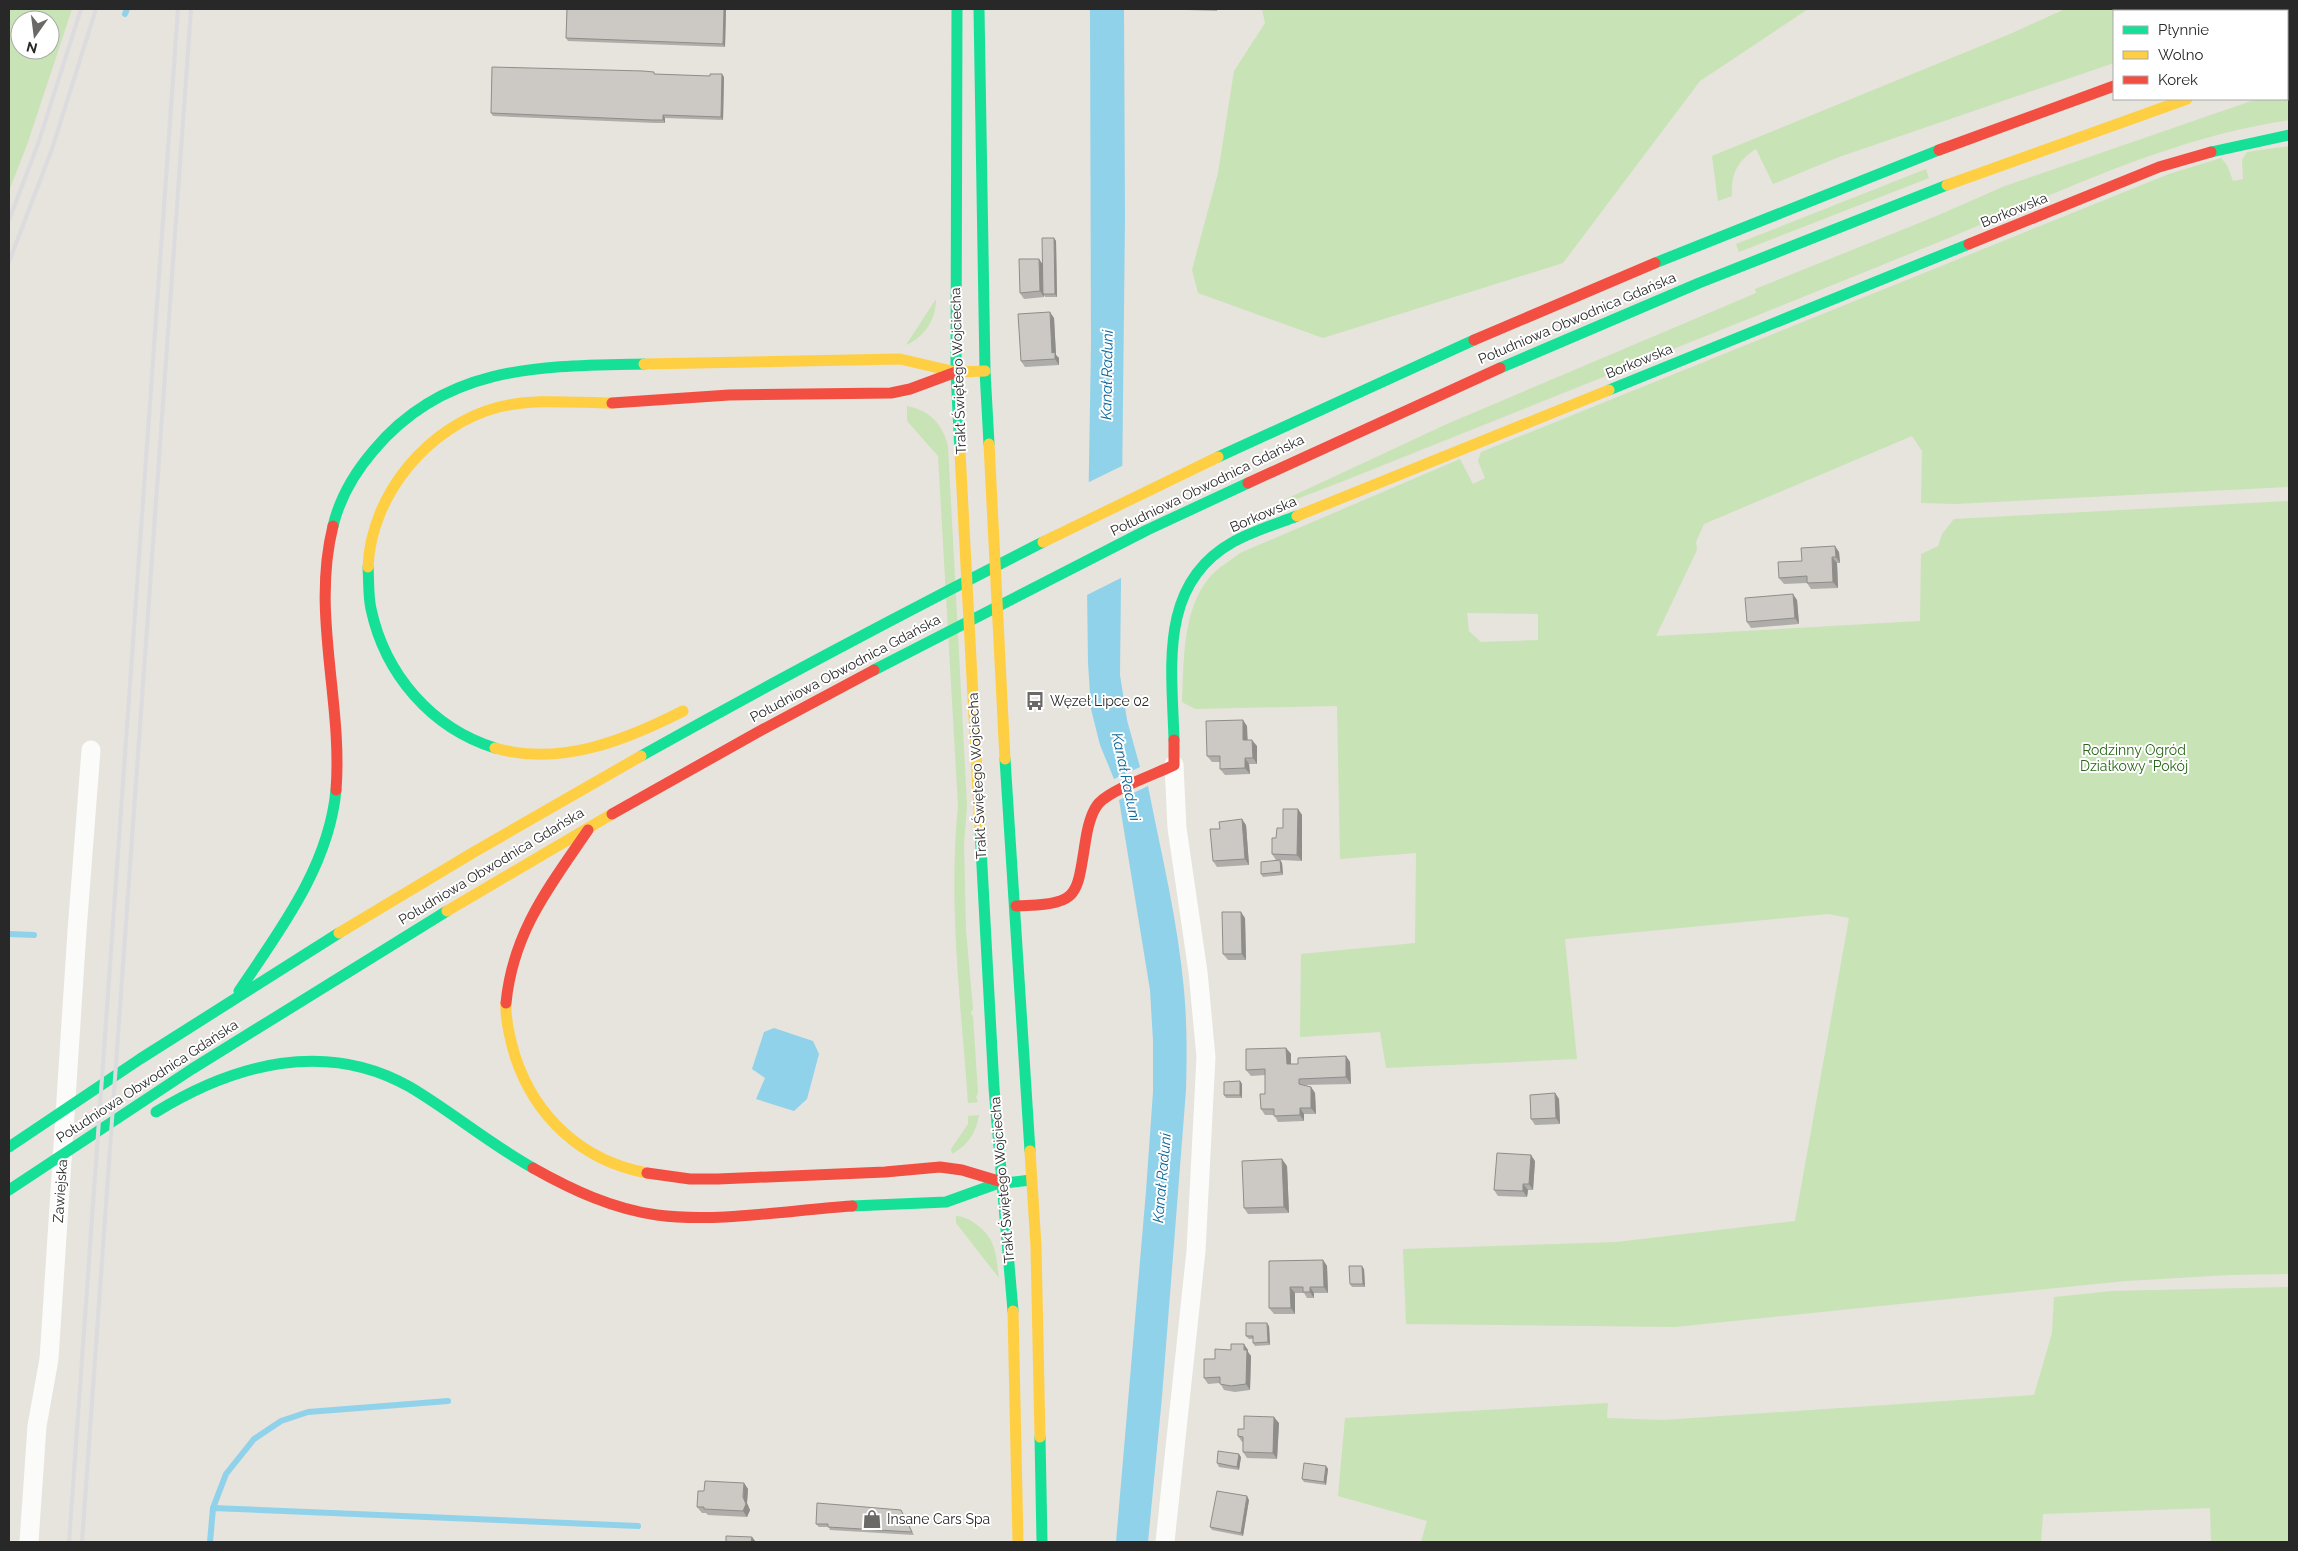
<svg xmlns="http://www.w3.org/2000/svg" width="2298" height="1551" font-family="Raleway,sans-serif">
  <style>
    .green { fill: #c8e3b5; fill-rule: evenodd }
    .water { fill: #90d2ea }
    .pier { fill: #e7e3dd }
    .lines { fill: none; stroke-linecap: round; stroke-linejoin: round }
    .stream { stroke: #90d2ea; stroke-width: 6 }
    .street { stroke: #fbfbfa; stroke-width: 19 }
    .fast { stroke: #16e098; stroke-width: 11 }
    .slow { stroke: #ffcf43; stroke-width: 11 }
    .jam { stroke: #f24e42; stroke-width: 11 }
    .rail { stroke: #dcdcde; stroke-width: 4 }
    .wall { fill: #afada9 }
    .shaded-wall { fill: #8f8d89 }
    .building { fill: #ccc9c4; stroke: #8f8d89 }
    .labels { text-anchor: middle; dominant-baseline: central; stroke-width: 4; stroke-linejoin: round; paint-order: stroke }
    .street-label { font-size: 14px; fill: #282828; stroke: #fff }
    .poi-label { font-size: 14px; fill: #282828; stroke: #fff; text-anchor: start }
    .park-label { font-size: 14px; fill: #276618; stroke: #fff }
    .water-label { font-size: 15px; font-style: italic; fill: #0b669a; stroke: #fff }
  </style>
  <rect width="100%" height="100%" fill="#e7e3dd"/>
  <path class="green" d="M9 9H72L28 142 9 191ZM20 20H50V50H20Z
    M1262 9H1808L1700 81 1563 263 1323 338 1198 293 1192 270 1218 173 1234 71 1265 23Z
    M2065 9H2271L2264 11H2114V63L1839 157 1773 184 1756 149C1737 161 1731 174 1732 196L1718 201 1712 156 2010 34Z
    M2289 88V120C2160 139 2044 200 1924 248 1730 327 1535 404 1341 482L1255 515 1254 514 1447 424 1756 293 1755 289 1934 217 2005 186 2257 99H2287V89Z
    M2289 146V487L1954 504 1921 503 1922 451 1912 436 1704 524 1696 542 1697 550 1656 636 1920 621 1921 554 1938 546 1942 534 1954 519 2289 501V1274L2230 1275 2125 1281 1675 1327 1406 1324 1403 1249 1616 1242 1795 1221 1849 918 1828 914 1565 939 1577 1059 1386 1068 1380 1032 1300 1037 1301 954 1415 943 1416 853 1340 859 1337 706 1195 709 1182 702C1184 661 1182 611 1209 578 1217 568 1230 561 1240 553L1460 459 1473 484 1485 478 1478 461 1481 452 2169 174 2221 158 2227 165 2233 181 2243 179 2242 160 2247 152ZM1467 613 1538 614V640L1481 642 1469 631Z
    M1926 169 1929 178 1739 252 1736 244Z
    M936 299C936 319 925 337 906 345Z
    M907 406C930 410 943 425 948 446L967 805 964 844 966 930 973 1009 971 1013 973 1017 978 1093 976 1097 978 1102 968 1103C961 1004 948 904 958 806L938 456 907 421Z
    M979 1115C976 1133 968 1145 952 1154L951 1149 968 1124V1116Z
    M956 1216C968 1217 975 1223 983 1230 997 1244 996 1259 999 1278L956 1223Z
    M2289 1287V1542H2211L2210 1508 2043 1514 2041 1542H1421L1427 1521 1338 1496 1345 1418 1608 1403 1607 1418 1663 1420 2034 1395 2052 1333 2054 1297 2112 1291Z"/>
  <path class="water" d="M1090 9H1124L1125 217 1120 675 1127 720 1140 767 1114 779 1100 745 1091 709 1088 663 1087 586 1091 344Z
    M1148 786C1161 853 1178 921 1184 990 1187 1023 1187 1056 1186 1090L1162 1397 1148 1542H1116L1146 1191 1153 1092V1041L1150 990 1119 800Z
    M774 1028 813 1041 819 1054 807 1099 794 1111 756 1099 765 1078 752 1069 764 1032Z"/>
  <path class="pier" d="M1126 464 1123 577 1085 596 1087 483Z"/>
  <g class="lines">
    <path class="stream" d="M125 14 127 9
      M9 934 34 935
      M213 1508 638 1526
      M210 1542 213 1508 226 1474 254 1439 281 1421 308 1412 448 1401"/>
    <path class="street" d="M29 1542 37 1426 49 1359 77 931 91 750
      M1165 1542 1196 1251 1206 1057 1198 972 1177 828 1174 765"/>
    <path class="fast" d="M957 9 956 372 960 452
      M979 9 985 371 989 444
      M2287 66H2289
      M2211 152 2289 135
      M1655 263 1939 150
      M1500 368 1699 283 1947 185
      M1609 390 1969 244
      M1218 457 1474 340
      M333 526C340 497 355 472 374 450 446 364 542 366 644 364
      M368 567C369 580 368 596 371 609 385 674 431 728 495 748
      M874 670 1147 530 1248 483
      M1174 740C1172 667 1158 584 1233 542 1253 531 1276 524 1297 516
      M641 756C773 682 907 611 1043 542
      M1005 759 1030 1151
      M980 829 994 1088 1013 1311
      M239 991C280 930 329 866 336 790
      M156 1112C234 1064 326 1039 410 1087 452 1112 490 1144 533 1168
      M9 1147 140 1059 339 933
      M9 1190 192 1069 447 911
      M852 1206 946 1202 996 1184 1031 1180
      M1040 1437 1042 1542"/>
    <path class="slow" d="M1947 185 2187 99
      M644 364 900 359 956 372 985 371
      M989 444 1005 759
      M960 452 980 829
      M1297 516 1609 390
      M1043 542 1218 457
      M368 567C371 494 429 425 499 407 536 398 575 403 612 403
      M495 748C560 767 626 740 683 711
      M447 911 612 814
      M339 933 474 852 641 756
      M506 1003C505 1020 510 1039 515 1056 535 1117 582 1161 647 1173
      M1030 1151 1036 1246 1040 1437
      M1013 1311 1018 1542"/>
    <path class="jam" d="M2287 26 2289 25
      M1939 150 2114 86
      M1969 244 2159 167 2211 152
      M1474 340 1655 263
      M612 403 729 395 891 393 910 389 956 372
      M1248 483 1500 368
      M333 526C311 614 343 702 336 790
      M612 814 758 732 874 670
      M1016 906C1081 904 1076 898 1086 838 1088 826 1091 812 1099 803 1112 789 1156 774 1174 765V740
      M506 1003C513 932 549 887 588 830
      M533 1168C572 1190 613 1209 657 1215 717 1223 790 1210 852 1206
      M647 1173 690 1179H718L885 1172 940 1167 962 1170 1002 1182"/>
    <path class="rail" d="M9 220 38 144 81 9
      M9 262 52 149 96 9
      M69 1542 178 9
      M82 1542 191 9"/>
  </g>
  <path class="wall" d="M567 9H726L725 47 568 41 566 38Z
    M1157 9H1217V11Z
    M656 74 724 77 723 120 665 118V123H655L493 116 491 113Z
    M1054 238 1056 241 1057 297H1045L1044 295V297L1024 299 1020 293 1039 259 1042 264Z
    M1054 318 1056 355 1059 358V365L1025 367 1021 361Z
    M1839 552 1840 563H1837L1838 588 1811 589 1807 583 1784 584 1779 578 1802 561Z
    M1797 600 1799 624 1751 628 1747 622Z
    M1247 726V740L1257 746V764H1249L1250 774 1225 775 1220 769V762H1212L1207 756Z
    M1298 809 1302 815V861L1280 860 1282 863 1283 875 1263 877 1261 874 1276 860 1272 854 1276 838 1283 828Z
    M1246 825 1249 865 1217 867 1213 861 1220 829Z
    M1245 918 1246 960H1228L1223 954Z
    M1286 1048 1291 1054V1064H1298L1346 1056 1350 1062 1351 1084 1303 1085 1311 1087 1315 1093 1316 1114H1304V1121L1278 1122 1274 1115H1265L1261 1109 1265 1094V1075L1251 1076 1246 1070Z
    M1240 1081 1242 1084V1098H1226L1224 1095Z
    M1555 1093 1559 1099 1560 1124 1535 1125 1531 1119Z
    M1535 1161 1533 1190H1528L1527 1197 1498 1196 1494 1190Z
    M1287 1166 1289 1213 1248 1214 1244 1208Z
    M1323 1260 1327 1266 1328 1293H1314V1298H1307L1304 1293H1295V1314H1274L1269 1308V1261Z
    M1364 1269 1365 1287H1352L1350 1284Z
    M1269 1326 1270 1345 1255 1346 1253 1343V1339H1249L1246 1336Z
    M1248 1350V1352L1251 1356 1250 1390 1235 1392 1224 1390 1220 1383 1208 1384 1204 1378 1215 1359Z
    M1279 1423 1277 1459 1247 1458 1243 1452V1442H1242L1238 1436 1244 1429Z
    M1241 1457 1239 1470 1219 1467 1217 1463Z
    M1326 1466 1328 1469 1326 1485 1304 1482 1302 1479Z
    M744 1483 748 1489 747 1503 750 1510 747 1517 708 1515 706 1513H702L697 1507 704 1491Z
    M1249 1500 1243 1536 1212 1530 1210 1527Z
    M901 1510 914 1535 830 1530 829 1527H819L816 1524Z"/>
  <path class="shaded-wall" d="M724 9H726L725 47 723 44Z
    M722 74 724 77 723 120 721 117Z
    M663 115 665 118V123L663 120Z
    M1054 238 1056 241 1057 297 1055 294Z
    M1039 259 1043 265 1044 297 1040 291Z
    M1050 312 1054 318 1056 355 1059 358V365L1055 359 1052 353Z
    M1835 546 1839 552 1840 563 1836 557Z
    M1832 557 1837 563 1838 588 1833 582Z
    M1793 594 1797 600 1799 624 1795 618Z
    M1243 720 1247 726 1248 746 1243 740Z
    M1252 740 1257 746V764L1253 758Z
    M1245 758 1249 764 1250 774 1245 768Z
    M1298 809 1302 815V861L1297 855Z
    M1242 819 1246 825 1249 865 1245 859Z
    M1280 860 1282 863 1283 875 1281 872Z
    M1241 912 1245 918 1246 960 1242 954Z
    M1286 1048 1291 1054V1070L1287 1064Z
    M1346 1056 1350 1062 1351 1084 1346 1077Z
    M1240 1081 1242 1084V1098L1240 1095Z
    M1311 1087 1315 1093 1316 1114 1311 1108Z
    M1555 1093 1559 1099 1560 1124 1556 1118Z
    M1300 1108 1304 1114V1121L1300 1115Z
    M1531 1155 1535 1161 1533 1190 1529 1184Z
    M1282 1159 1287 1166 1289 1213 1284 1207Z
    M1523 1184 1528 1190 1527 1197 1523 1191Z
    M1323 1260 1327 1266 1328 1293 1324 1287Z
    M1362 1266 1364 1269 1365 1287 1363 1284Z
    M1290 1287 1295 1293V1314L1291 1308Z
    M1310 1287 1314 1293V1298L1310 1292Z
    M1267 1323 1269 1326 1270 1345 1268 1342Z
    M1244 1344 1248 1350V1352L1251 1356 1250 1390 1246 1384Z
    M1274 1417 1279 1423 1277 1459 1273 1453Z
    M1239 1454 1241 1457 1239 1470 1237 1467Z
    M1326 1466 1328 1469 1326 1485 1324 1482Z
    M744 1483 748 1489 747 1503 750 1510 747 1517 743 1511Z
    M1247 1496 1249 1500 1243 1536 1241 1533Z
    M752 1537 756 1542H751Z"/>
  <path class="building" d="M567 9H724L723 44 566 38Z
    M492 67 643 71 654 72V74L710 76V74H722L721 117 663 115V120H652L491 113Z
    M1042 238H1054L1055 294H1043Z
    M1019 259H1039L1040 291 1020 293Z
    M1050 312 1052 353 1055 352V359L1021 361 1018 314Z
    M1835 546 1836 557H1832L1833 582 1807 583V576L1779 578 1778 562 1802 561 1801 548Z
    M1793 594 1795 618 1747 622 1745 598Z
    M1243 720V740H1252L1253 758H1245V768L1220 769V756H1207L1206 721Z
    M1283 809H1298L1297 855 1272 854V838H1276L1277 828H1283Z
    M1242 819 1245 859 1213 861 1210 829H1220L1219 822Z
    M1280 860 1281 872 1261 874V862Z
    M1222 912H1241L1242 954H1223Z
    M1286 1048 1287 1064H1298V1058L1346 1056V1077L1299 1079V1084L1311 1087V1108H1300V1115L1274 1116V1109H1261L1260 1094H1265V1069L1246 1070V1049Z
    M1240 1081V1095H1224V1082Z
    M1555 1093 1556 1118 1531 1119 1530 1095Z
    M1497 1153 1531 1155 1529 1184H1523V1191L1494 1190Z
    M1282 1159 1284 1207 1244 1208 1242 1161Z
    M1323 1260 1324 1287H1310V1292H1303V1287H1290L1291 1308H1269V1261Z
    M1349 1266H1362L1363 1284H1350Z
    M1246 1323H1267L1268 1342 1253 1343V1336H1246Z
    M1231 1344H1244V1350H1247L1246 1384 1231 1386 1220 1384V1377L1204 1378V1359H1215V1349L1231 1350Z
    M1244 1416 1274 1417 1273 1453 1243 1452V1437L1238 1436V1429H1244Z
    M1218 1451 1239 1454 1237 1467 1217 1463Z
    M1304 1463 1326 1466 1324 1482 1302 1479Z
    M705 1481 744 1483 743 1497 746 1504 743 1511 704 1509V1507H697L698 1491H704Z
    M1217 1491 1247 1496 1241 1533 1210 1527Z
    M817 1503 901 1510 912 1532 828 1527V1524H816Z
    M726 1536 752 1537 751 1542H726Z"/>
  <defs>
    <g id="bus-bare" transform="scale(1.5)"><path d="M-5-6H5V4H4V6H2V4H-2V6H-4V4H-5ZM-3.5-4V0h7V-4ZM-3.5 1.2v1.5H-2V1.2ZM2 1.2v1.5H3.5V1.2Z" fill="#6b6967" stroke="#fff" stroke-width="2.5" paint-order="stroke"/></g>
    <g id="shop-bare" transform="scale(1.5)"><path d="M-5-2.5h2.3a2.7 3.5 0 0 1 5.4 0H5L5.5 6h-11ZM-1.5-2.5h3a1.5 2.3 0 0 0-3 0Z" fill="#6b6967" stroke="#fff" stroke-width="2.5" paint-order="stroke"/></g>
  </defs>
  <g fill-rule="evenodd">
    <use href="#bus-bare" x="1035" y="701"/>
    <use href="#shop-bare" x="872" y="1519"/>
  </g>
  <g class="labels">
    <g class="street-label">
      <text transform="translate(2014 210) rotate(-22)">Borkowska</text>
      <text transform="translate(1577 318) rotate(-23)">Południowa Obwodnica Gdańska</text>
      <text transform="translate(1639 361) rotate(-22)">Borkowska</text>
      <text transform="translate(958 371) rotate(-92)">Trakt Świętego Wojciecha</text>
      <text transform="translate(1207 485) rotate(-26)">Południowa Obwodnica Gdańska</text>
      <text transform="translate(1263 514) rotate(-23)">Borkowska</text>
      <text transform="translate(845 668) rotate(-28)">Południowa Obwodnica Gdańska</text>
      <text transform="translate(977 776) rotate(-93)">Trakt Świętego Wojciecha</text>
      <text transform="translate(491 866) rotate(-31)">Południowa Obwodnica Gdańska</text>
      <text transform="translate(147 1081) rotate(-33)">Południowa Obwodnica Gdańska</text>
      <text transform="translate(1002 1180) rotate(-95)">Trakt Świętego Wojciecha</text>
      <text transform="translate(60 1191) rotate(-86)">Zawiejska</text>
    </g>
    <g class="poi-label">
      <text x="1050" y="701">Węzeł Lipce 02</text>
      <text x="887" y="1519">Insane Cars Spa</text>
    </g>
    <g class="park-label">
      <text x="2134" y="750">Rodzinny Ogród<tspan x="2134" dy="16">Działkowy "Pokój</tspan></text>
    </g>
    <g class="water-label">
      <text transform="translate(1107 375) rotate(-89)">Kanał Raduni</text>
      <text transform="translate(1126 777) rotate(78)">Kanał Raduni</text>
      <text transform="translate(1162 1178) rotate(-85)">Kanał Raduni</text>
    </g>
  </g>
  <rect width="2298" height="1551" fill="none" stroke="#282828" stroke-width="20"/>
  <rect x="2113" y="10" width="175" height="90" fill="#ffffff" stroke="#a9a9a9"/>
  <rect x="2123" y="26" width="25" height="8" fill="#16e098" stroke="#a9a9a9"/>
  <text x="2158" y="35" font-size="15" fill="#282828">Płynnie</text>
  <rect x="2123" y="51" width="25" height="8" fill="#ffcf43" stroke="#a9a9a9"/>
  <text x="2158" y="60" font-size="15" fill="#282828">Wolno</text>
  <rect x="2123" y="76" width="25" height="8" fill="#f24e42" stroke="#a9a9a9"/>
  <text x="2158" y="85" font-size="15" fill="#282828">Korek</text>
  <g transform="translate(35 35) rotate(194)"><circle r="24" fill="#ffffff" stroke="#a9a9a9"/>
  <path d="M0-4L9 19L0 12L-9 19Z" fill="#6b6967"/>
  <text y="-8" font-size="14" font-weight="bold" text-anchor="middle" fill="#282828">N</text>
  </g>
</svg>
